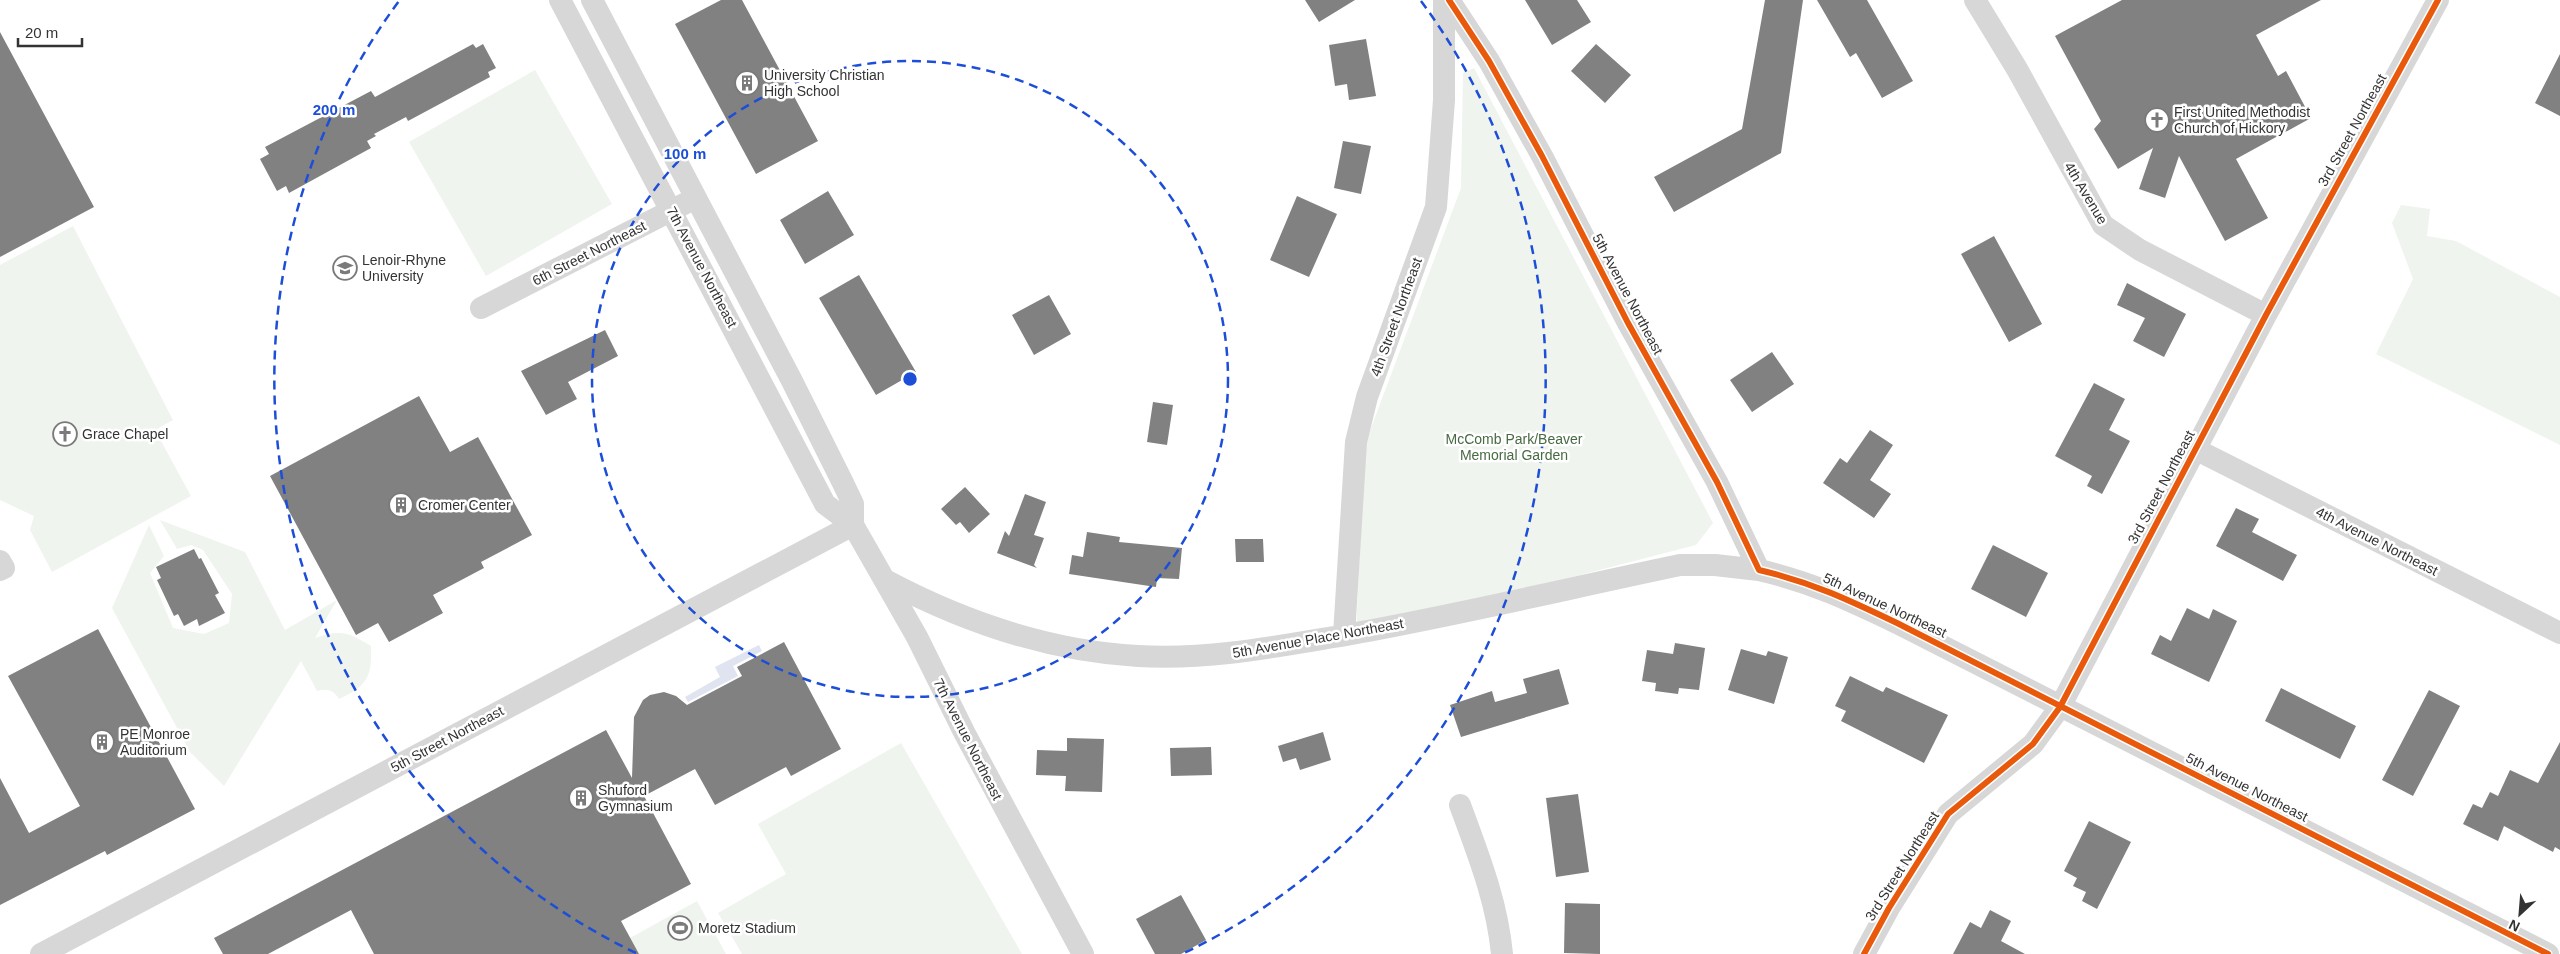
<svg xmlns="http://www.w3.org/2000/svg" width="2560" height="954" font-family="Helvetica,sans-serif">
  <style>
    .green { fill: #eff4ee }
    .water { fill: #e0e4f1 }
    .building { fill: #818181 }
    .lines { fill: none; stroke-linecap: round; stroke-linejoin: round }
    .minor { stroke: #d7d7d7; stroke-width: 22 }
    .cycleway-casing { stroke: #fff; stroke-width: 9 }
    .cycleway { stroke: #e8590c; stroke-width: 6 }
    .ring { fill: none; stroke: #1d4ed8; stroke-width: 2.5; stroke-dasharray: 9 6 }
    .labels { text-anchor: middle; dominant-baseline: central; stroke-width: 5; stroke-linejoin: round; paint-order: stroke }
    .poi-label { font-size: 14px; fill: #333; stroke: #fff; text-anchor: start }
    .street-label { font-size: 14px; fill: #333; stroke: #fff }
    .park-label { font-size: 14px; fill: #486b43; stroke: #fff }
    .centre { fill: #1d4ed8; stroke: #fff; stroke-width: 2.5 }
    .ring-label { font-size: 15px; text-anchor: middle; font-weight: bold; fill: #1d4ed8; stroke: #fff; stroke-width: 5; stroke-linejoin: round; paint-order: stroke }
  </style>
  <rect width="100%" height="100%" fill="#fff"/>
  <path class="green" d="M1474 68 1713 523 1696 545 1356 633 1365 444 1461 188 1463 73Z
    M535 70 612 204 486 276 409 142Z
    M2401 205 2430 209 2427 236 2456 241 2560 297V445L2376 354 2413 279 2392 223Z
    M73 226 173 420 155 430 191 496 52 572 30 530 34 516 0 500V265Z
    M160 520 245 552 285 630 337 600 315 638C340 629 349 632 371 646 372 676 368 686 339 699 334 690 327 688 317 691L301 661 224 786 190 752 112 608 149 525 164 556 150 573 173 628 204 634 229 623 232 594 203 550 191 545 177 549Z
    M901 743 1022 954H742L718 913 786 874 758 824Z
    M697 901 726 954H601Z"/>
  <path class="water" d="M759 645 762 651 733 666 738 676 688 702 685 697 720 677 715 667Z"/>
  <path class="building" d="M721 0H742L818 141 756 174 675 24Z
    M1305 0H1355L1319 22Z
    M1525 0H1577L1591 22 1552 45Z
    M1765 0H1803L1781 153 1674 212 1654 177 1742 129Z
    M1817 0H1867L1913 81 1882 98 1856 53 1850 57Z
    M2122 0H2321L2256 35 2278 76 2286 71 2311 118 2236 159 2268 218 2225 241 2179 156 2165 198 2139 189 2153 148 2118 169 2094 129 2101 121 2055 36Z
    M0 32 94 207 0 257Z
    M1366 39 1376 96 1349 100 1347 84 1335 86 1329 45Z
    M473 44 476 48 483 44 496 68 488 72 490 77 408 121 406 117 374 134 376 136 367 141 371 148 289 193 286 186 277 191 260 159 269 154 265 147 371 91 375 97Z
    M1596 44 1631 75 1605 103 1571 71Z
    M2560 54V116L2535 103Z
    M1343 141 1371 146 1361 194 1334 188Z
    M828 191 854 235 805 264 780 220Z
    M1297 196 1337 214 1309 277 1270 260Z
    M1994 236 2042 324 2009 342 1961 254Z
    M859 275 916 372 876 395 819 298Z
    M2127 283 2186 314 2164 357 2133 341 2145 318 2117 305Z
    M1049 295 1071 334 1034 355 1012 315Z
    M605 330 618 356 568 382 577 399 546 415 521 371Z
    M1772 352 1794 384 1752 412 1730 380Z
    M2094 383 2125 399 2109 430 2130 441 2102 494 2087 486 2092 476 2055 456Z
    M419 396 450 452 478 437 532 535 481 562 484 568 433 595 443 613 389 642 378 623 356 635 270 476Z
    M1153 402 1173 405 1167 445 1147 442Z
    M1870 430 1893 445 1870 480 1891 494 1874 518 1823 483 1840 458 1847 463Z
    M965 487 990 514 969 533 960 522 956 525 941 509Z
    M1025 494 1046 502 1034 535 1044 538 1034 565 1037 568 997 553 1005 531 1009 536Z
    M2236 508 2259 519 2252 532 2297 555 2283 581 2216 546Z
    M1087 532 1120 537 1119 542 1182 548 1179 579 1157 578 1156 587 1069 574 1072 555 1083 557Z
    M1235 539H1263L1264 562H1236Z
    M1993 545 2048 573 2026 617 1971 589Z
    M194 549 199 559 201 558 219 593 215 595 225 613 199 626 197 619 184 626 178 614 174 616 157 580 161 578 156 567Z
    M2187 608 2209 619 2213 609 2237 621 2209 682 2151 654 2160 635 2171 641Z
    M98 629 195 809 107 855 105 851 0 905V778L29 833 80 806 8 676Z
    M784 642 841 749 791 776 786 767 715 805 695 769 644 796 691 884 621 921 639 954H374L351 910 268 954H223L214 938 606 730 632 778 634 717 643 700 650 695 664 692 676 696 687 705 742 676 737 667Z
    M1675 643 1705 648 1699 690 1679 688 1678 694 1655 691 1656 683 1642 681 1647 650 1673 654Z
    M1741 649 1766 656 1768 651 1788 657 1774 704 1728 690Z
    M1559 669 1569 704 1461 737 1450 705 1492 691 1495 702 1527 693 1523 679Z
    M1850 676 1883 692 1886 687 1948 715 1924 763 1841 721 1846 711 1835 706Z
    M2281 688 2356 726 2340 759 2265 721Z
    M2429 690 2460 706 2413 796 2382 780Z
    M1323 732 1331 760 1300 770 1296 758 1283 762 1278 746Z
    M1067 738 1104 739 1102 792 1065 791 1066 776 1036 775 1037 750 1067 751Z
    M2560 742V850L2555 847 2553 852 2504 826 2498 841 2463 824 2473 804 2482 808 2490 792 2498 796 2510 770 2538 783Z
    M1211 747 1212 775 1171 776 1170 748Z
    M1578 794 1589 872 1556 877 1546 798Z
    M2089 821 2131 842 2097 909 2082 901 2086 892 2073 886 2077 878 2064 871Z
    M1181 895 1206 940 1181 954H1155L1136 919Z
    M1565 903 1600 904V954L1564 953Z
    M1990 910 2011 921 2001 941 2025 954H1953L1970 922 1981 928Z"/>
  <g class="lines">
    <path class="minor" d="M560 0 825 504 853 525 917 637 964 732 1083 954
      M592 0 792 381 843 483 853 504V525
      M1449 0 1489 61 1542 156 1628 323 1717 482 1759 570C1811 582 1849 600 1897 623L2548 954
      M1975 0 2017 69 2103 225 2140 250 2266 315
      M481 308 684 204
      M2195 449 2560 633
      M0 561 4 568 0 570
      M885 580C964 622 1048 651 1138 656 1204 660 1269 648 1334 637 1450 617 1565 589 1680 565H1715L1759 570
      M1344 635 1356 442 1367 397 1436 207 1444 100V0
      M1460 805C1478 854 1497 901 1502 954
      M41 954 853 525
      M1864 954 1889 908 1948 814 2033 744 2060 707 2266 315 2438 0"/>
    <g class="cycleway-casing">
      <path id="cycleway" d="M1449 0 1489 61 1542 156 1628 323 1717 482 1759 570C1811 582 1849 600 1897 623L2548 954
        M1864 954 1889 908 1948 814 2033 744 2060 707 2266 315 2438 0"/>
    </g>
    <use href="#cycleway" class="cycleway"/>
  </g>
  <g class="ring">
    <circle cx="910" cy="379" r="318"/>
    <path d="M636 953A636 636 0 0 1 399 1M1421 1A636 636 0 0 1 1184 953"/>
  </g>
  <defs>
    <g id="building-ring" transform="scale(1.25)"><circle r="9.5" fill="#fff" stroke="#7a7a7a" stroke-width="1.5"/><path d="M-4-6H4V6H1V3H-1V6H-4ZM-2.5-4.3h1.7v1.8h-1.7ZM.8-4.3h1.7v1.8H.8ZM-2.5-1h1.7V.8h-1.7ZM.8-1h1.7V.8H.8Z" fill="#7a7a7a"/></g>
    <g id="church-ring" transform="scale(1.25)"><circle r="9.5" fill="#fff" stroke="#7a7a7a" stroke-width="1.5"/><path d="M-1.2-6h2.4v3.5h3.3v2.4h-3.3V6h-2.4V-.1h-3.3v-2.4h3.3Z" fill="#7a7a7a"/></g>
    <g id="university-ring" transform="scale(1.25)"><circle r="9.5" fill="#fff" stroke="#7a7a7a" stroke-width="1.5"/><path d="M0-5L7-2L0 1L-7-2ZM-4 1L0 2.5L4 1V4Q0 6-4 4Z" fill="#7a7a7a"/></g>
    <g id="stadium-ring" transform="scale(1.25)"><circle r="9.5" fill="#fff" stroke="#7a7a7a" stroke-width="1.5"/><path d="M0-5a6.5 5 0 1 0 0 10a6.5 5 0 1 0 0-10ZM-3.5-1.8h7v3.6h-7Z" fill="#7a7a7a"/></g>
  </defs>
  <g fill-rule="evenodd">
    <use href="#building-ring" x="747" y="83"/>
    <use href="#church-ring" x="2157" y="120"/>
    <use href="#university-ring" x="345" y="268"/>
    <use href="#church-ring" x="65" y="434"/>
    <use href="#building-ring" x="401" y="505"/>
    <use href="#building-ring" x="102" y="742"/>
    <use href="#building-ring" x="581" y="798"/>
    <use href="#stadium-ring" x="680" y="928"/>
  </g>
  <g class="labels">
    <g class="poi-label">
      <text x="764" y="75">University Christian<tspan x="764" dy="16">High School</tspan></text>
      <text x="2174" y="112">First United Methodist<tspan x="2174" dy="16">Church of Hickory</tspan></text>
      <text x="362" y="260">Lenoir-Rhyne<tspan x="362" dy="16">University</tspan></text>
      <text x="82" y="434">Grace Chapel</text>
      <text x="418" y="505">Cromer Center</text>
      <text x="120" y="734">PE Monroe<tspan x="120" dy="16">Auditorium</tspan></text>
      <text x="598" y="790">Shuford<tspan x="598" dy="16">Gymnasium</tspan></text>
      <text x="698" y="928">Moretz Stadium</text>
    </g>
    <g class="street-label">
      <text transform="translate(2352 130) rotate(-61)">3rd Street Northeast</text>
      <text transform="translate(2086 193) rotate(59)">4th Avenue</text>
      <text transform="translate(589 253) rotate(-27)">6th Street Northeast</text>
      <text transform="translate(702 267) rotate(62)">7th Avenue Northeast</text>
      <text transform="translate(1628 294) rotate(62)">5th Avenue Northeast</text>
      <text transform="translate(1396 317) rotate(-70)">4th Street Northeast</text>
      <text transform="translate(2161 487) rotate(-62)">3rd Street Northeast</text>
      <text transform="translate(2377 541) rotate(27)">4th Avenue Northeast</text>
      <text transform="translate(1885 605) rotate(25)">5th Avenue Northeast</text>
      <text transform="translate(1318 638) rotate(-10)">5th Avenue Place Northeast</text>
      <text transform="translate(447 739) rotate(-28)">5th Street Northeast</text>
      <text transform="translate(968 739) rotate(63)">7th Avenue Northeast</text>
      <text transform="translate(2247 787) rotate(27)">5th Avenue Northeast</text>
      <text transform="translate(1902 866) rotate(-58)">3rd Street Northeast</text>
    </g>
    <g class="park-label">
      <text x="1514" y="439">McComb Park/Beaver<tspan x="1514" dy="16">Memorial Garden</tspan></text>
    </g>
  </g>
  <circle cx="910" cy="379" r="8" class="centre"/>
  <g class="ring-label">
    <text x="334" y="115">200 m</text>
    <text x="685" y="159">100 m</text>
  </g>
  <g transform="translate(2520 914) rotate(206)" stroke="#ffffff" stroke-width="4" paint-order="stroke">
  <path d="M0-4L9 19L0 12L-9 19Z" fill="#333333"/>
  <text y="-8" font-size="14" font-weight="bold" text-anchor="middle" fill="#333333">N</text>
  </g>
  <path d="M18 38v8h64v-8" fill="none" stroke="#333333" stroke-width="2.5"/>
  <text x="25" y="38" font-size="15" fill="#333333" stroke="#ffffff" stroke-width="4" paint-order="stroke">20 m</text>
</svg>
